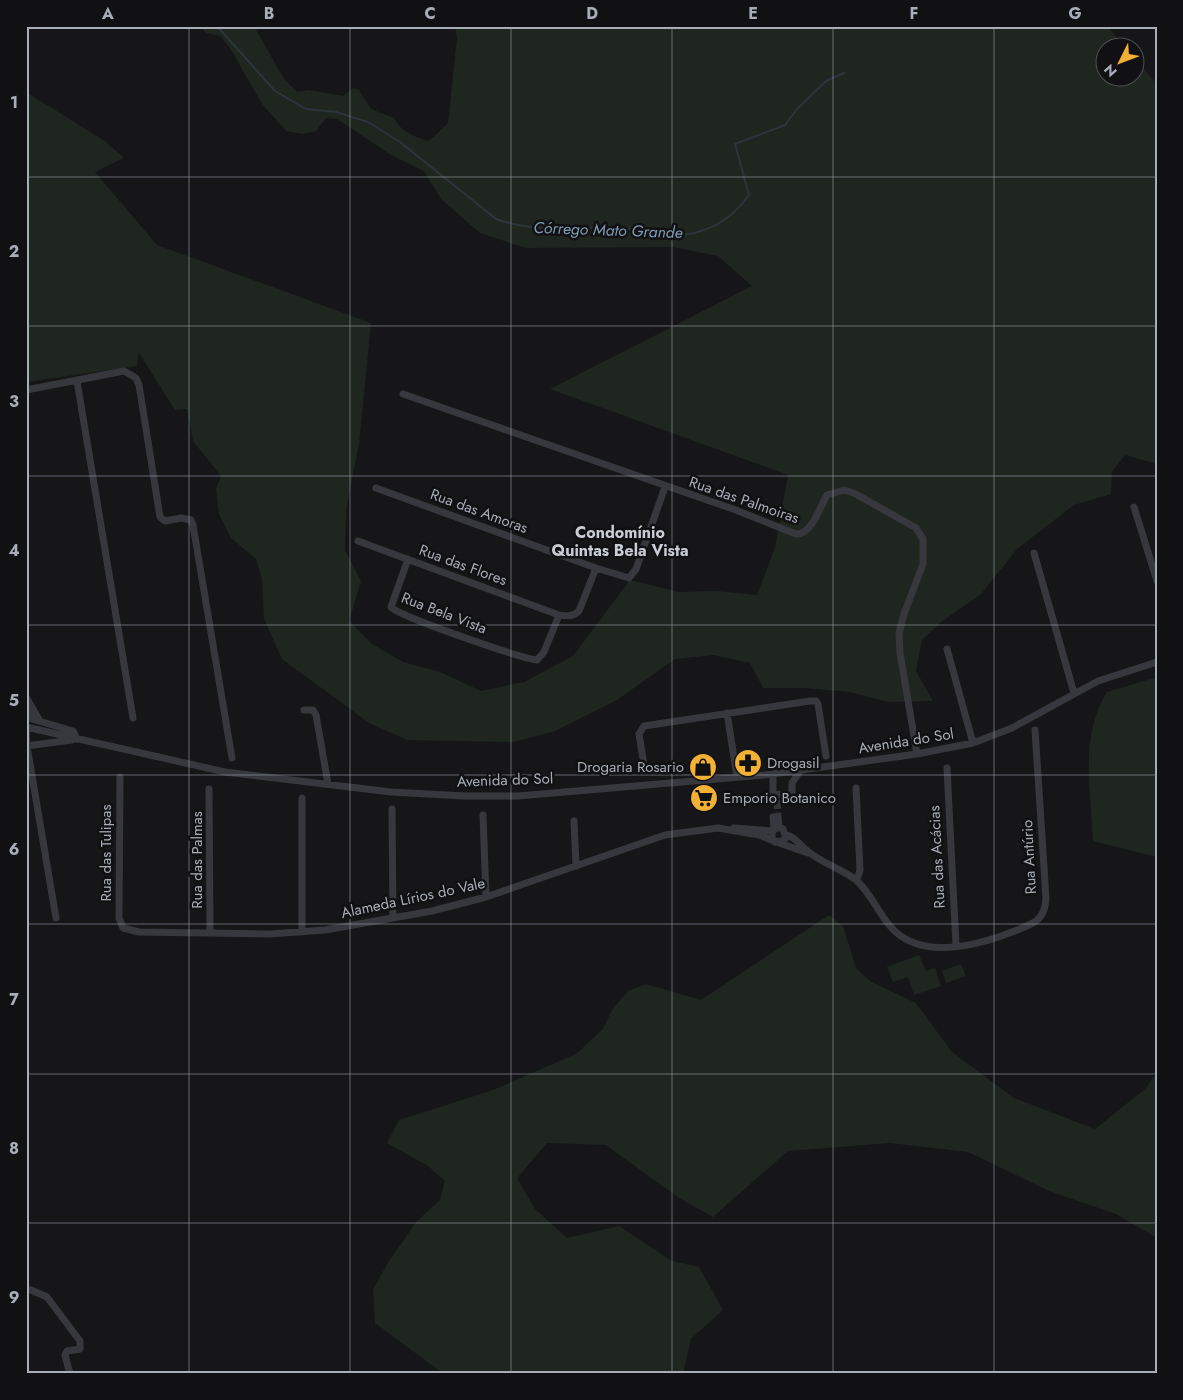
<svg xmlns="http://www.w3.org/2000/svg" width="1183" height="1400" font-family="Jost,sans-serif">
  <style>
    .green { fill: #1e261f }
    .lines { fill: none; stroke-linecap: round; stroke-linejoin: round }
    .stream { stroke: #2c353c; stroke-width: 2 }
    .minor-tunnel { stroke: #333438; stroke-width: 7; stroke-dasharray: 7 3.5; stroke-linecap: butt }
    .minor { stroke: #37383d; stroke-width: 7 }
    .grid { fill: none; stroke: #a8adb8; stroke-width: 1; stroke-opacity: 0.55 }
    .labels { text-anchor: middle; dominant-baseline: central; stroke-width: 5; stroke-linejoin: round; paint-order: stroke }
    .street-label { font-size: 15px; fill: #a8adb8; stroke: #111113 }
    .poi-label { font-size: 15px; fill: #a8adb8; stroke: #111113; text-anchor: start }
    .water-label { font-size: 16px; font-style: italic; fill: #7f9bb3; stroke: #111113 }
    .neighbourhood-label { font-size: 16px; font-weight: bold; fill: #c9ccd4; stroke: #111113 }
    .neatline { fill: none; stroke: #a8adb8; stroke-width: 2 }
    .grid-label { font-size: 16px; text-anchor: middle; font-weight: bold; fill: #a8adb8 }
  </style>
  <rect width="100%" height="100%" fill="#161618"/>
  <path class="green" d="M200 26H254L284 79 297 92 309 90 343 96 353 88 359 90 371 109 394 118C401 132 415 137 429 141L448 123 457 38 455 26H1107L1125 47 1106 48V78H1136V60L1157 84V464L1125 455 1112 472 1111 494 1074 505 1017 549 981 594 940 623 922 640 916 671 933 701 888 702 850 692 806 688H763L750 663 714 655 675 659 617 700 555 731 514 742 407 740 369 723 282 659 264 619 262 579 256 559 231 538 219 514 216 488 221 476 193 441 187 409 175 410 139 353 137 366 26 382V92L105 141 124 158 95 172 157 245 371 323 359 444 346 510 345 550 361 581 349 621 372 644 403 662 440 672 481 691 524 682 573 656 630 580 679 592 716 591 757 595 775 547 788 475 550 389 752 286 718 256 673 247 526 248 480 233 441 199 424 171 391 155 337 119 326 118 316 131 302 134 286 131 262 104 230 48 220 36 206 33Z
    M1157 677V857L1093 841C1091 792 1079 736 1107 692Z
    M829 915 843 926 856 968 870 981 916 1003 952 1052 1014 1098 1095 1129 1145 1089 1157 1073V1238L1116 1214 1049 1191 968 1152 890 1143 788 1151 713 1217 679 1198 606 1145 547 1143 517 1178 535 1209 567 1238 619 1226 672 1261 699 1267 723 1310 691 1339 683 1374H444L375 1323 373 1290 387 1264 417 1221 440 1200 445 1181 428 1166 387 1143 399 1120 493 1090 576 1054 603 1029 612 1010 628 991 646 984 701 1000Z
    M919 955 926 971 935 968 941 986 914 995 908 977 893 982 887 967Z
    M961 964 966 976 946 983 942 971Z"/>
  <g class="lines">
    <path class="stream" d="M217 26 275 91 306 109 336 112 368 122 400 142 496 219C526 230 556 229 587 228 596 228 605 226 614 227 642 229 672 241 701 231 721 225 736 213 749 195L735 144 785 125 797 109 826 81 844 73"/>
    <path class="minor-tunnel" d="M777 802 778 817"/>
    <path class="minor" d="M77 381 133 718
      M26 390 124 371 136 378 139 385 160 517 165 521 181 518 191 520 193 525 232 758
      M403 394 733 509 796 534C812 535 820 506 827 495L844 490 854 493 916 528 923 539V564L904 614 899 633 900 653 917 754
      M376 488 596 568 629 578 636 569 665 487
      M1134 507 1157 581
      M358 541 559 615C567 616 573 617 579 611L596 568
      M1034 553 1074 693
      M408 559 391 607C398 616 520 658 537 660L544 652 559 615
      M947 649 973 743
      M26 697 40 721
      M26 710 32 719 73 731 77 739
      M304 710H313L316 715 328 784
      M727 713 737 777
      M26 727 225 772 391 792 465 796H518L765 775 917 754 973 743 1012 728 1098 681 1157 662
      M26 728 27 746 56 918
      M26 746 72 740
      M947 768 956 945
      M645 771 639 734 644 726 810 701H816L818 704 826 756
      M773 774V795L777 802
      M120 777 119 918 123 928 139 932 270 934 325 930 432 911 486 897 665 835 718 828 759 835C768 838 779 846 786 838L783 829 779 827 772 831V839L775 842
      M856 788 860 870 857 880
      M209 789 210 931
      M770 795 792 794V783L800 771
      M302 798V932
      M392 809 393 917
      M483 815 486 897
      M773 817 774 829
      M778 817 779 827
      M574 821 576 866
      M734 828 772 831
      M786 835C795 836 802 848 810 853 824 864 842 869 856 880 870 892 878 912 890 926 919 961 976 946 1012 932 1032 924 1045 922 1046 898L1035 730
      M779 843 808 853
      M31 1290 47 1297 80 1341V1349L67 1351 65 1355 70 1374"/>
  </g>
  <path class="grid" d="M189 26V1374M350 26V1374M511 26V1374M672 26V1374M833 26V1374M994 26V1374M26 177H1157M26 326H1157M26 476H1157M26 625H1157M26 775H1157M26 924H1157M26 1074H1157M26 1223H1157"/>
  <defs>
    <g id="pharmacy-disc" transform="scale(1.4375)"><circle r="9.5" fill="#f2b134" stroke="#111113"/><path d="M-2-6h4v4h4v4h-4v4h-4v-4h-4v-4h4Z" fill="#111"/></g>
    <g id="shop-disc" transform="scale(1.4375)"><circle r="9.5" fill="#f2b134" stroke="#111113"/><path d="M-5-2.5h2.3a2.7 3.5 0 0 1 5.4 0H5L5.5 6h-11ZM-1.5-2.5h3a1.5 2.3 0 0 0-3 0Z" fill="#111"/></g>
    <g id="supermarket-disc" transform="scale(1.4375)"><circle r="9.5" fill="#f2b134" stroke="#111113"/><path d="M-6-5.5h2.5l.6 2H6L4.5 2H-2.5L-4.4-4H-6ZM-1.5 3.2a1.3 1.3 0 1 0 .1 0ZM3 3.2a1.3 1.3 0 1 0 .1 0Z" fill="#111"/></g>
  </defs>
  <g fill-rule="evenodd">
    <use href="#pharmacy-disc" x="748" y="763"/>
    <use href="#shop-disc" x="703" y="767"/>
    <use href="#supermarket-disc" x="704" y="798"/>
  </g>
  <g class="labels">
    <g class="street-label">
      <text transform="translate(744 500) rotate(19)">Rua das Palmoiras</text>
      <text transform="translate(479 511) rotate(20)">Rua das Amoras</text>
      <text transform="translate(463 565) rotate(20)">Rua das Flores</text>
      <text transform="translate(444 613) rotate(21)">Rua Bela Vista</text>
      <text transform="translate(906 741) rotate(-9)">Avenida do Sol</text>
      <text transform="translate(505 780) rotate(-2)">Avenida do Sol</text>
      <text transform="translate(106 853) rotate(-90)">Rua das Tulipas</text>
      <text transform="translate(937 857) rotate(-93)">Rua das Acácias</text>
      <text transform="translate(1029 857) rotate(-93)">Rua Antúrio</text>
      <text transform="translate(197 860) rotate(-90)">Rua das Palmas</text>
      <text transform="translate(413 898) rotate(-12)">Alameda Lírios do Vale</text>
    </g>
    <g class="poi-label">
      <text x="767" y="763">Drogasil</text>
      <text x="684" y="767" text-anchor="end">Drogaria Rosario</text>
      <text x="723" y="798">Emporio Botanico</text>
    </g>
    <g class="water-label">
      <text transform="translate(608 230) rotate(2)">Córrego Mato Grande</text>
    </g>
    <g class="neighbourhood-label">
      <text x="620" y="532">Condomínio<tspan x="620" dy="18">Quintas Bela Vista</tspan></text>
    </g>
  </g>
  <rect width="1183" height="1400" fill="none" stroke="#111113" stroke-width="55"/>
  <g transform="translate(1120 62) rotate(228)"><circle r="24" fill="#111113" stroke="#4d4f55"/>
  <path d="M0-4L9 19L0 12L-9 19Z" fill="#f2b134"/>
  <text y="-8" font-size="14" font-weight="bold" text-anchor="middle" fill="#a8adb8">N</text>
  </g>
  <rect x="28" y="28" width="1128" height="1344" class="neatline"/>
  <g class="grid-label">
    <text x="108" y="19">A</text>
    <text x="269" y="19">B</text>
    <text x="430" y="19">C</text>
    <text x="592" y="19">D</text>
    <text x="753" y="19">E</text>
    <text x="914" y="19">F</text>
    <text x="1075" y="19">G</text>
    <text x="14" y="108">1</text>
    <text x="14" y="257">2</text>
    <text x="14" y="407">3</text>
    <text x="14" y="556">4</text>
    <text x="14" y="706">5</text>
    <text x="14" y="855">6</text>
    <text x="14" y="1005">7</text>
    <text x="14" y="1154">8</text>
    <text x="14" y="1303">9</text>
  </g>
</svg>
